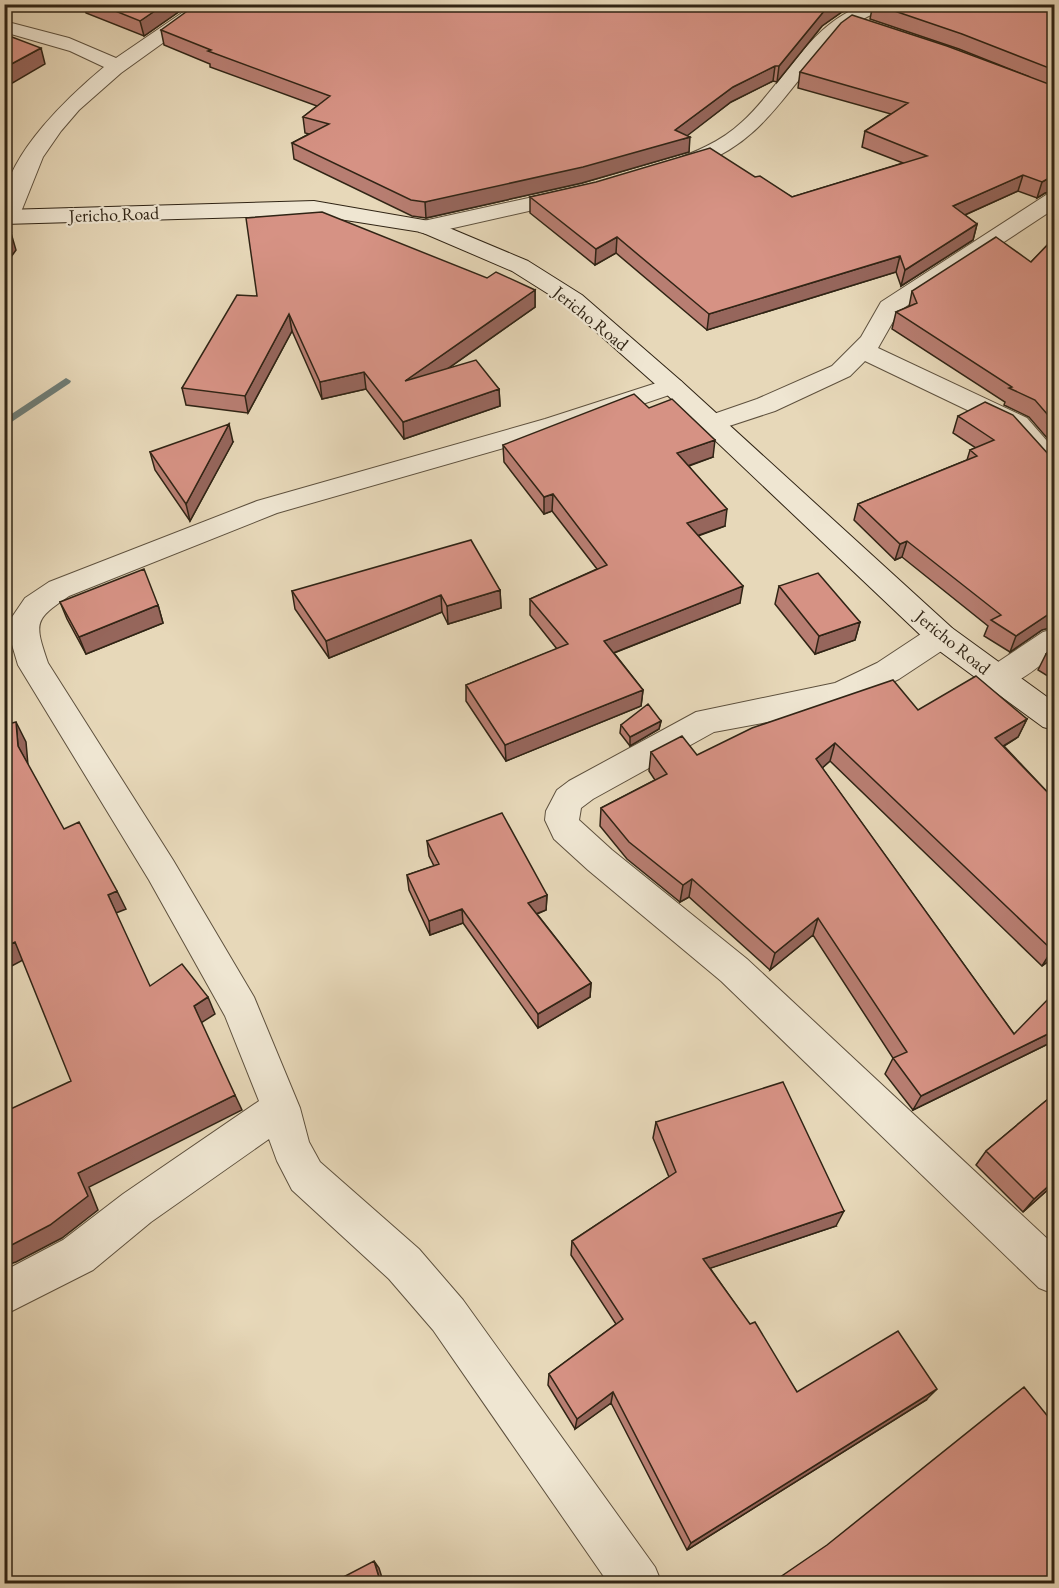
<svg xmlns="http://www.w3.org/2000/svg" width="1059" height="1588" font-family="'EB Garamond',serif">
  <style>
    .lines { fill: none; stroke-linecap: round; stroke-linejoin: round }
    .stream { fill: #6f7d76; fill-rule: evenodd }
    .street-casing { stroke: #5e513e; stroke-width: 2 }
    .secondary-casing { stroke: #302415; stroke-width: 2 }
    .street { fill: #efe6d2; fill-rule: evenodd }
    .secondary { fill: #efe6d2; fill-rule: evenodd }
    .wall { fill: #b87e72; stroke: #302415; stroke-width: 1.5 }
    .shaded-wall { fill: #96665c; stroke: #302415; stroke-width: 1.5 }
    .building { fill: #d69284; stroke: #302415; stroke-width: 1.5 }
    .labels { text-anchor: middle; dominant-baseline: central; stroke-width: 4.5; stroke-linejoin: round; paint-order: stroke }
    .far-street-label { font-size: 18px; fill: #302415; stroke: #efe6d2 }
  </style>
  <rect width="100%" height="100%" fill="#e7d8b9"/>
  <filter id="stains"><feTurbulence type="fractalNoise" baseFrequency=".00333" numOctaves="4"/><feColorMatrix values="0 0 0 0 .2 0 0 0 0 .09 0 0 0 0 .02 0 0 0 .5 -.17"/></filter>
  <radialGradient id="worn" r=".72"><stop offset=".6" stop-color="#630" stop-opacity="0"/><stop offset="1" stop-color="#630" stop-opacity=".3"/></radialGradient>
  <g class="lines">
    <path class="stream" d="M66 378 71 381 70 383 4 427V419Z"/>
    <g class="street-casing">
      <path id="street" d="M195 4H217L121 73 79 110 61 131 43 157 19 217 16 222 4 223C4 215 4 207 4 199 10 152 69 96 104 67L70 51 4 32V21L69 38 116 58Z
        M868 4H899C893 11 882 11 873 14 859 20 846 30 835 40 786 86 769 137 701 164 689 169 678 174 666 171L662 167 666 163C693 153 721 142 742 122 783 85 811 20 868 4Z
        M574 188 582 189 585 194 582 199 427 234 419 232 416 227 419 222Z
        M1054 193V209L899 311 878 348 1027 418 1054 449V474L1045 471 1009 430 865 361 850 376 775 411 714 431 705 429 701 423 705 417 757 399 832 366 861 337 881 302 1046 195Z
        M672 378 681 381 685 386 681 391 563 431 277 513 69 596C34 620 34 622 48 663L173 860 254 997 300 1108 309 1142 320 1162 419 1249 463 1300 655 1567 662 1584H609L433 1330 389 1279 292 1190 277 1161 269 1139 151 1222 93 1270 4 1315V1271L63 1240 123 1194 259 1101 225 1016 149 880 18 665 10 638V620L25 598 49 582 257 501 545 419Z
        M941 625 952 628 956 636 952 644 899 679 854 701 805 715 714 732 593 799 581 808 579 820 612 850 747 959 1054 1245V1294L1039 1288 721 981 588 870 554 839 545 820 546 811 557 790 569 781 696 712 835 683 877 663 930 628Z
        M1054 629V655C1035 668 1010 694 986 686L982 678 986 670 1043 632Z"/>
    </g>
    <g class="secondary-casing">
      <path id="secondary" d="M314 201 435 222 528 261 582 295 681 381 952 628 1054 702V730L1043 727 930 644 663 391 566 305 512 271 421 232 314 215 4 224V210Z"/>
    </g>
    <use href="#street" class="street"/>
    <use href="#secondary" class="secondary"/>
  </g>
  <path class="wall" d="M84 4H190L144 36 86 13Z
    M873 4H1054V191L1045 193 1037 198 1018 191 965 215 977 224 973 240 901 286 896 272 707 330 616 253 595 265 530 213V197L755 177 792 197 903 163 862 147 865 131 891 114 798 88 800 72 1030 77 959 49 870 19Z
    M842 12 822 26 777 82 773 81 731 102 687 135 689 152 582 183 426 218 412 216 294 159 292 143 309 134 305 133 303 117 317 106 210 67V64L164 45 161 30Z
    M1054 238V446L1029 417 1004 405 1005 402 892 329 896 312 909 307 912 291 1031 262Z
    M535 290V307L449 368 499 389 500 406 404 439 366 389 322 399 292 331 248 413 186 405 182 388 257 296Z
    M649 408 713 457 689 466 725 526 698 536 740 603 614 653 643 690 641 706 506 761 466 701V685L557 649 530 615V599L597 569 552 511 544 514 504 462 503 445Z
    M958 416 1050 456 1042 630 1010 652 984 636 988 626 902 557 895 560 854 520 858 504 967 460 970 450 976 448 953 433Z
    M233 442 190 521 155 470 150 452Z
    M779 586 860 622 855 640 815 654 775 604Z
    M500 590 501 608 448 624 442 612 329 658 295 609 292 591Z
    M60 602 158 605 163 623 86 654 67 619Z
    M1054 646V680L1038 670 1046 654Z
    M918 710 1027 719 1018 737 1004 746 1054 799V957L1042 966 830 761 822 768 1014 1034 1054 1041 913 1110 885 1074 893 1058 813 935 770 970 689 897 680 902 627 859 600 826 601 808 655 780 649 771 651 752 697 755Z
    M661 721 659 729 630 746 620 733 621 725Z
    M427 841 547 895 546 910 537 914 591 983 590 997 538 1028 463 923 430 935 409 890 407 875 434 866 429 856Z
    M1054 1094V1189L1052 1186 1023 1212 976 1165 986 1151Z
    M656 1122 836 1226 710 1268 797 1392 926 1400 687 1550 611 1403 575 1429 548 1385 549 1374 616 1324 571 1255 572 1241 669 1177 653 1138Z"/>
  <path class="shaded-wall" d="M165 4H190L144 36 140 21Z
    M834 4H863L842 12 822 26 777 82 779 66 824 11Z
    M41 48 45 64 4 88V68Z
    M775 66 773 81 731 102 683 139 690 137 689 152 582 183 426 218 425 202 675 130 733 87Z
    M1023 175 1018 191 949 222 953 206Z
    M1054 176V191L1045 193 1037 198 1042 182 1051 177Z
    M977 224 973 240 901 286 905 270Z
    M11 233 16 250 4 267V241Z
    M617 237 616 253 595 265 596 249Z
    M900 256 896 272 707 330 709 314Z
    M535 290V307L406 398 405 381Z
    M289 314 292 331 248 413 245 396Z
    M364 372 366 389 322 399 320 382Z
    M499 389 500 406 404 439 403 422Z
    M229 424 233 442 190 521 186 504Z
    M715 440 713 457 676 470 677 453Z
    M553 494 552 511 544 514V497Z
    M727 509 725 526 685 540 687 523Z
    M907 541 902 557 895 560 900 544Z
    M743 586 740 603 603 657 604 641Z
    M500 590 501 608 448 624 447 606Z
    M441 595 442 612 329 658 326 641Z
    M158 605 163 623 86 654 79 637Z
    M1054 613V627L1042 630 1010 652 1016 636 1049 614Z
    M860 622 855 640 815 654 819 636Z
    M643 690 641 706 506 761 505 745Z
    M1027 719 1018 737 987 756 995 738Z
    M661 721 659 729 630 746V737Z
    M16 722 26 742 28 765 18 746Z
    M835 743 830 761 811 778 816 759Z
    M692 879 689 897 680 902 683 885Z
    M117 891 126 909 116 913 108 895Z
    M547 895 546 910 528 917V903Z
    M462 909 463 923 430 935 429 921Z
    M818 918 813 935 770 970 775 953Z
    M15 942 25 959 4 970V947Z
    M1054 948V957L1042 966 1052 950Z
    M591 983 590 997 538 1028V1014Z
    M208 997 215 1014 201 1023 194 1006Z
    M1054 1031V1041L913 1110 921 1096Z
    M235 1095 242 1110 89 1187 98 1210 62 1238 16 1262 4 1266V1249L78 1173Z
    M1054 1181V1183L1052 1186 1023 1212 1034 1199Z
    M844 1211 836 1226 699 1272 703 1259Z
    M937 1389 926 1400 687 1550 691 1543Z
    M613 1392 611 1403 575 1429 577 1419Z
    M374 1561 379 1568 384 1584H381Z"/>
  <path class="building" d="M98 4H165L140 21Z
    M197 4H834L824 11 779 66H775L733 87 675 130 690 137 583 167 425 202 411 200 292 143 329 124 303 117 330 96 208 51 211 50 161 30Z
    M874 4H1054V70L962 34Z
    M852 15 947 46 1054 86V176L1051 177 1042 182 1023 175 953 206 977 224 905 270 900 256 709 314 617 237 596 249 530 197 596 182 710 148 755 177 760 176 792 197 927 156 865 131 908 103 800 72 841 23Z
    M4 34 41 48 4 68Z
    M322 212 487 278 496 272 535 290 405 381 476 360 499 389 403 422 364 372 320 382 289 314 245 396 182 388 237 295 257 296 246 218Z
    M4 232 11 233 4 241Z
    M996 237 1031 262 1054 238V422L1035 400 1009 388 1012 387 896 312 917 303 912 291Z
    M634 394 649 408 672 399 715 440 677 453 727 509 687 523 743 586 604 641 643 690 505 745 466 685 568 644 530 599 607 565 553 494 544 497 503 445Z
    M985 402 1013 415 1050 456 1054 457V613L1049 614 1016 636 991 620 1001 615 907 541 900 544 858 504 977 456 970 450 994 440 958 416Z
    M229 424 186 504 150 452Z
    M471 540 500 590 447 606 441 595 326 641 292 591Z
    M144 569 158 605 79 637 60 602Z
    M818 573 860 622 819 636 779 586Z
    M1054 647V659L1046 654Z
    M976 676 1027 719 995 738 1054 799V948L1052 950 835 743 816 759 1014 1034 1054 993V1031L921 1096 893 1058 907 1052 818 918 775 953 692 879 683 885 629 842 601 808 667 774 651 752 682 736 697 755 752 728 893 680 918 710Z
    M648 704 661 721 630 737 621 725Z
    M16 722 18 746 64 829 79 822 117 891 108 895 150 986 182 964 208 997 194 1006 235 1095 78 1173 88 1196 50 1225 4 1249V1112L71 1081 15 942 4 947V725Z
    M502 813 547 895 528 903 591 983 538 1014 462 909 429 921 407 875 439 864 427 841Z
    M783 1082 844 1211 703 1259 750 1324 755 1322 797 1392 898 1331 937 1389 691 1543 613 1392 577 1419 549 1374 623 1319 572 1241 676 1172 656 1122Z
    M1054 1094V1181L1034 1199 986 1151Z
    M1024 1387 1054 1424V1542L1050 1547 1054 1552V1584H770L827 1545Z
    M374 1561 381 1584H330Z"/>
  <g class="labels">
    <g class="far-street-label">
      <text transform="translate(114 214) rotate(-2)">Jericho Road</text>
      <text transform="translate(591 318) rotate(39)">Jericho Road</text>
      <text transform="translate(953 642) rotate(39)">Jericho Road</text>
    </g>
  </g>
  <rect width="1059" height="1588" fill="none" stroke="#e7d8b9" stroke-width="24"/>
  <rect x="6" y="6" width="1047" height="1576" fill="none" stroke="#302415" stroke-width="3"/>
  <rect x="12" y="12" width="1035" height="1564" fill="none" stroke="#302415" stroke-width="1.5"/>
  <rect width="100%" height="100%" filter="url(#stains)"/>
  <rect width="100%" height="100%" fill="url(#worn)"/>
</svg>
